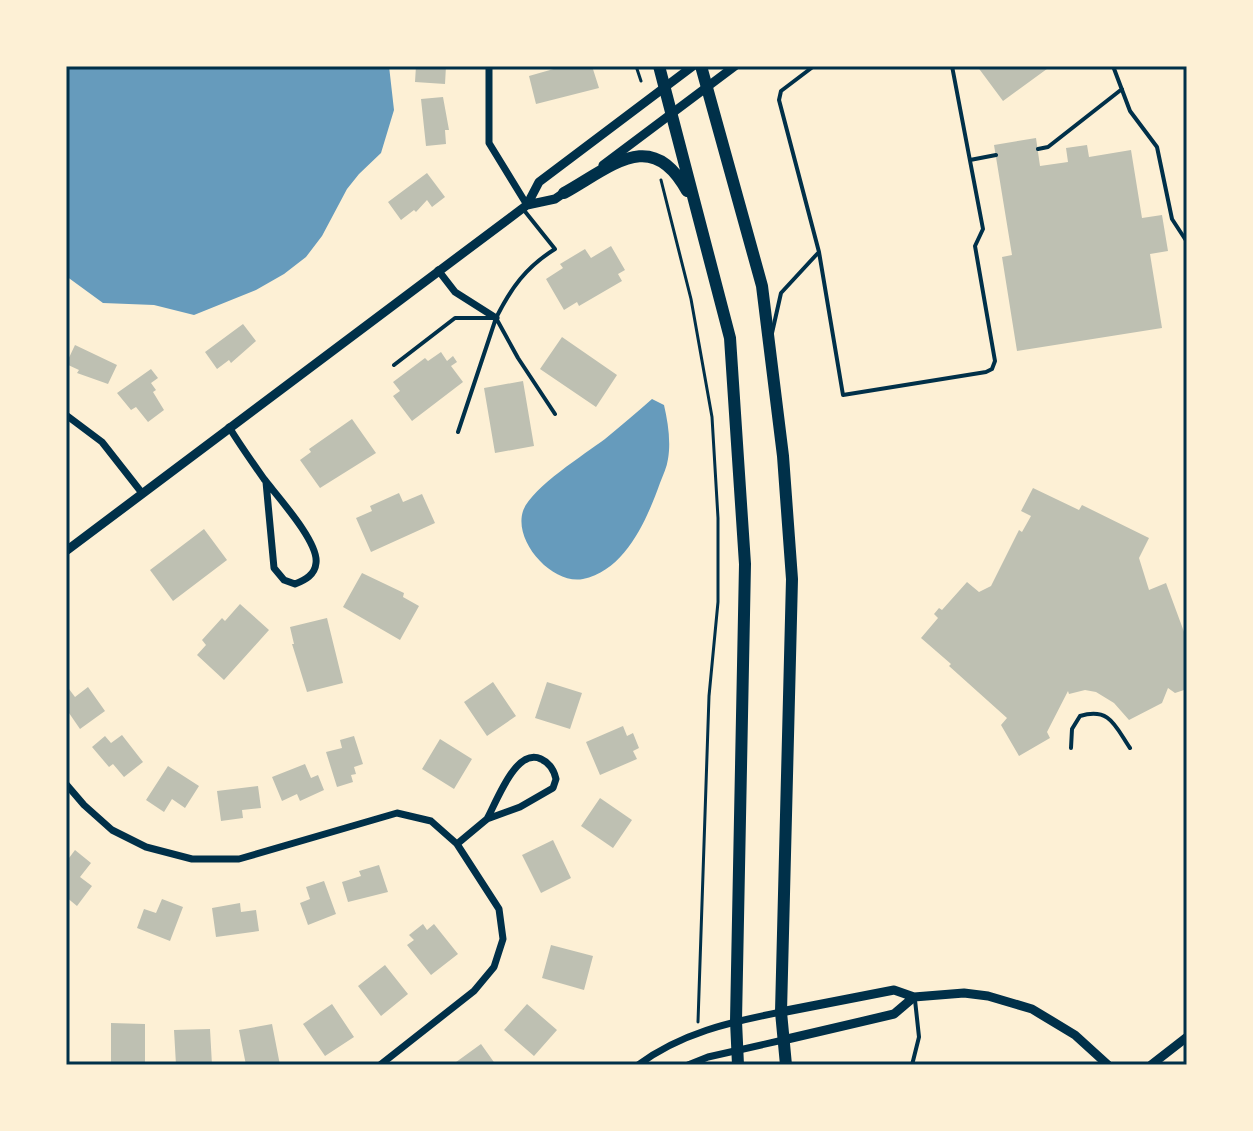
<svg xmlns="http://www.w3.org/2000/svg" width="1253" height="1131" font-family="'Asap Condensed',sans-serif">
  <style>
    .water { fill: #669bbc }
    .building { fill: #bec0b2 }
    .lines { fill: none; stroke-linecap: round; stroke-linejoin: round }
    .path { stroke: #003049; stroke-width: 3 }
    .service { stroke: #003049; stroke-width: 4 }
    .minor { stroke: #003049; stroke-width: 7 }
    .tertiary { stroke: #003049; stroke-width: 9 }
    .trunk { stroke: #003049; stroke-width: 12 }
    .neatline { fill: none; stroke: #003049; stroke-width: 3 }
  </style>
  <rect width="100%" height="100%" fill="#fdf0d5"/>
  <path class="water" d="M66 66H389L394 110 381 153 359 174 347 189 322 236 306 257 284 274 256 290 194 315 154 305 103 303 66 276Z
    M652 399 664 405C668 422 671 442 668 459 667 467 663 475 660 483 647 519 626 570 583 579 553 585 513 542 523 511 531 488 585 454 605 439 621 426 637 412 652 399Z"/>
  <path class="building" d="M416 66H446L445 84 415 82Z
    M564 66H592L599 88 536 104 529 76Z
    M977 66H1051L1003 101Z
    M443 97 449 130H445L446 144 426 146 421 99Z
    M1036 138 1040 166 1068 162 1066 148 1087 145 1089 157 1131 150 1142 218 1162 215 1168 251 1150 254 1162 328 1017 351 1002 257 1012 255 994 145Z
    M427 173 445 197 432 207 427 200 416 212 414 210 401 220 388 202Z
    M611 246 625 270 618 274 622 281 579 306 577 302 564 310 546 279 563 268 560 264 585 249 591 258Z
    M243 324 256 341 231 363 229 360 217 369 205 352Z
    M562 337 617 375 596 407 540 369Z
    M75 345 117 365 108 384 77 373 79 370 66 364Z
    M441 352 447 361 453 356 457 362 451 366 463 382 412 421 393 396 400 391 393 382 425 358 428 361Z
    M151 369 158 378 151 383 156 390 153 392 164 410 148 422 136 407 131 410 117 393Z
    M523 381 534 446 495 453 484 388Z
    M352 419 376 453 320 488 300 460 311 452 309 449Z
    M1033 488 1079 510 1082 505 1149 538 1139 558 1149 590 1166 583 1187 640V689L1175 693 1168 688 1162 703 1129 720 1114 703 1096 692 1085 690 1069 694 1068 691 1047 732 1050 738 1019 756 1001 725 1007 718 949 666 951 664 921 638 938 618 934 614 939 608 942 610 967 582 979 592 991 586 1019 530 1022 532 1031 516 1021 511Z
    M399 493 403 502 422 494 435 523 371 552 356 518 372 511 370 506Z
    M204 529 227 560 173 601 150 570Z
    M362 573 404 593 403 597 419 606 400 640 343 607Z
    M240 604 269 630 224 680 197 655 206 645 202 640 222 618 225 621Z
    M327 618 343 683 307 692 292 644H294L290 627Z
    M493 682 516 716 487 736 464 702Z
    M547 682 582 693 570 729 535 718Z
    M88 687 105 711 80 729 69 713 66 716V691L69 689 75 697Z
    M623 726 627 736 633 733 639 748 633 751 637 759 600 775 586 742Z
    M122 735 143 762 124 777 113 764 109 767 92 747 105 736 111 743Z
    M354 736 363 764 354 767 356 774 351 775 353 782 337 787 326 752 342 748 340 740Z
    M440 739 472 759 454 789 422 769Z
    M305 764 311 778 318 775 324 790 300 801 297 794 282 801 272 777Z
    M168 766 199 786 185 808 172 799 164 812 146 800Z
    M258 786 261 808 242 810 243 818 221 821 217 791Z
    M600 798 632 820 613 848 581 826Z
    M553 840 571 878 541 893 522 855Z
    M75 850 91 863 80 877 92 886 77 906 66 897V862Z
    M379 865 388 892 348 902 342 882 361 876 359 871Z
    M324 881 336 914 308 925 300 903 310 899 306 887Z
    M162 899 183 907 170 941 137 928 144 909 156 913Z
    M240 903 241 912 256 910 259 931 216 937 212 908Z
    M423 924 427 930 434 924 458 954 431 975 407 945 414 940 409 935Z
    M551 945 593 956 584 990 542 978Z
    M385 965 408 994 381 1016 358 986Z
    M332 1004 354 1037 325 1056 303 1024Z
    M527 1004 557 1030 534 1056 504 1030Z
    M111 1023 145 1024V1065H111Z
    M272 1024 280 1065H246L239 1030Z
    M210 1029 212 1065H176L174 1030Z
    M481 1044 496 1065H452Z"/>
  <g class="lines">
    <path class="path" d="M636 66 641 81
      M661 180 691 299 712 417 718 518V602L709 696 698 1022"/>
    <path class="service" d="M814 66 781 91 779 100 819 252 843 395 986 372 992 369 995 361 975 246 983 229 952 66
      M1113 66 1130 111 1157 147 1172 219 1187 242
      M1038 149 1048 147 1122 89
      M970 160 996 155
      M772 333 781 293 818 253
      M394 365 455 318H496C511 288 526 267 555 249L523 209
      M458 432 496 318 518 358 555 414
      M1071 748 1072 729 1080 716C1110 707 1115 726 1130 748
      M912 1065 919 1037 915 1000"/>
    <path class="minor" d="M489 66V143L527 205
      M438 270 455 292 496 318
      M66 415 102 442 142 493
      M229 427C240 445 252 462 264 479 277 496 319 542 316 563 315 575 305 580 295 584L284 580 274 568 266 482
      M66 784 84 805 112 830 146 847 192 859H239L397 813 431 821 457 844 499 909 503 939 494 967 474 991 380 1065
      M457 844 487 819 520 807 553 788 556 779C554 770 550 763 541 759 516 747 497 801 487 819
      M638 1065C681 1033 730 1022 781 1012
      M688 1065 708 1057 783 1040"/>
    <path class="tertiary" d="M603 165 735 66
      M527 205 539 182 693 66
      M66 551 527 205 555 199 568 190
      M781 1012 894 990 914 997 964 993 988 996 1032 1009 1075 1035 1108 1065
      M783 1040 894 1014 914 997
      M1151 1065 1187 1037"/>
    <path class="trunk" d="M659 66 730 338 745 564 736 1021 738 1065
      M701 66 762 286 783 456 792 579 781 1012 786 1065
      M564 193C611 167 652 126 687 191"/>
  </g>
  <rect width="1253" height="1131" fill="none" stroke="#fdf0d5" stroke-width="136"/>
  <rect x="68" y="68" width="1117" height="995" class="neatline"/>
</svg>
